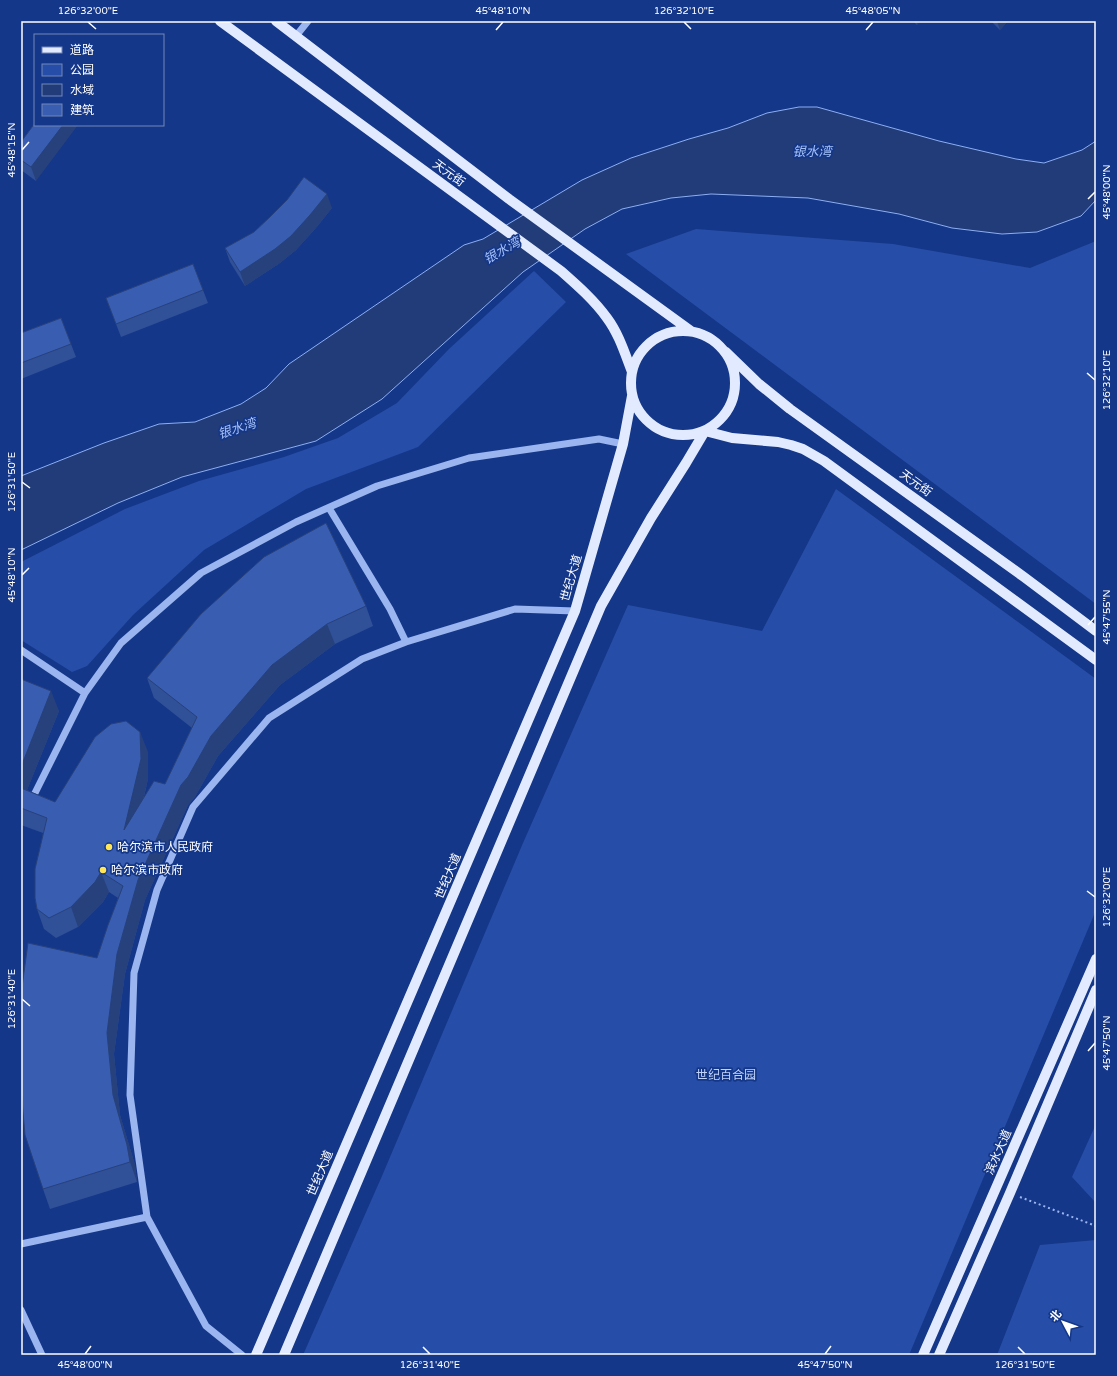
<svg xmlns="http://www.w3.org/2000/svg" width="1117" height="1376" font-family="'Varela Round','Noto Sans SC',sans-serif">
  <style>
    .green { fill: #264ea8 }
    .water { fill: #213c79; stroke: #8caef3 }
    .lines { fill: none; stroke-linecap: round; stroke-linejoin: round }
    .path { stroke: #9ab5ef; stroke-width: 2; stroke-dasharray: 2 3; stroke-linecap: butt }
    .minor { stroke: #9ab5ef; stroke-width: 7 }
    .major { stroke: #e2eaff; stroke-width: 10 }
    .wall { fill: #305098 }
    .shaded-wall { fill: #27417c }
    .building { fill: #385db1; stroke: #27417c }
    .ticks { fill: none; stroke: #fff; stroke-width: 1.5 }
    .poi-dot { fill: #ffe558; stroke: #143789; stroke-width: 1.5 }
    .labels { text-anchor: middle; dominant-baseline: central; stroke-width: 3.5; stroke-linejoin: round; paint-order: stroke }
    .street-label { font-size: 12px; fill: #fff; stroke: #143789 }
    .poi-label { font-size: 12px; fill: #fff; stroke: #143789; text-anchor: start }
    .park-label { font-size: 12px; fill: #c0d3fb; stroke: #143789 }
    .water-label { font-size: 13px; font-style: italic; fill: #a5c0f7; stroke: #143789 }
    .neatline { fill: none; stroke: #fff; stroke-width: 1.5 }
    .ticks-label { font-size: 10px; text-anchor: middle; fill: #fff }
  </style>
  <rect width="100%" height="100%" fill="#143789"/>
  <path class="green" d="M696 229 893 244 1030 268 1096 241V604L626 254Z
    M534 271 566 302 418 447 306 489 204 550 133 615 87 666 72 672 21 640V562L125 509 199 481 284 457 338 438 397 403 449 349Z
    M836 489 1096 679V910L909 1355H303L382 1176 523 843 628 605 762 631Z
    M1096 1124V1203L1072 1177Z
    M1096 1240V1355H997L1040 1245Z"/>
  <path class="water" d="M799 107H817L939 141 1016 159 1044 163 1082 150 1096 141V200L1081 216 1037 232 1002 234 952 228 899 214 808 198 711 194 671 198 622 209 585 229 523 272 382 399 316 441 182 477 118 503 21 550V476L104 443 159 424 195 422 241 404 266 388 289 364 464 245 483 239 582 180 631 158 689 139 728 128 767 113Z"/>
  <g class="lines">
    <path class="path" d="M1020 1197 1096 1226"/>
    <path class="minor" d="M296 36 308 21
      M329 508 390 609 406 642
      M21 650 85 693
      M31 801 85 693 121 643 201 573 296 522 377 486 469 458 599 439 623 444
      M21 1244 147 1217
      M21 1310 42 1355
      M242 1355 206 1326 147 1217 130 1095 134 973 157 890 193 807 269 718 362 659 406 642 515 609 575 611"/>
    <path class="major" d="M220 21 561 271C578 286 594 300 607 318 619 334 625 354 632 372
      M276 21 509 199 691 331
      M631 383a52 52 0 1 1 104 0a52 52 0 1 1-104 0Z
      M726 352 759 384 790 409 1024 577 1096 631
      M256 1355 575 611 623 444 632 396
      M284 1355 601 606 651 518 686 463 705 431 732 438 778 442 791 445 803 449 824 461 1096 660
      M923 1355 1096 959
      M939 1355 1010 1193 1096 990"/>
  </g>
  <path class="wall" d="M913 21H920L917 25Z
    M991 21H1008L1000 30Z
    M35 123 36 181 21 170V142Z
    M332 208 315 229 296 250 280 263 245 286 230 262 225 248Z
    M193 264 208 303 121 337 106 298Z
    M61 318 76 357 21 379V333Z
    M366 606 373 626 335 644 280 685 218 756 195 797 188 805 145 900 125 974 114 1054 120 1115 135 1165 137 1182 50 1209 43 1189 97 958 118 898 109 892 103 902 78 927 56 938 44 929 37 909 43 833 21 825V679L59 711 27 790 55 802 148 752V779L144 797 165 784 192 728 154 698 147 678Z"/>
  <path class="shaded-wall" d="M916 21H920L917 25Z
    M997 21H1008L1000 30Z
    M63 125H78L36 181 31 167Z
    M327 194 332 208 315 229 296 250 280 263 245 286 240 272Z
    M327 624 335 644 280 685 218 756 195 797 188 805 145 900 125 974 114 1054 120 1115 135 1165 137 1182 130 1162 113 1095 107 1033 117 954 138 880 181 785 211 736 272 665Z
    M51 691 59 711 21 805V767Z
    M140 732 148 752V779L131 850 124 830Z
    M101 872 109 892 103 902 78 927 71 907Z"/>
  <path class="building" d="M35 123V125H63L31 167 21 160V142Z
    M304 177 327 194 310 215 291 236 275 249 240 272 225 248 254 232 271 216 287 200Z
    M193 264 203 290 116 324 106 298Z
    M61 318 71 344 21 363V333Z
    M326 523 366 606 327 624 272 665 211 736 188 777 181 785 138 880 117 954 107 1033 113 1095 127 1145 130 1162 43 1189 25 1135 21 1089V994L28 943 97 958 108 925 123 886 101 872 95 882 71 907 49 918 37 909 35 898V869L47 818 21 808V788L55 802 95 737 111 724 126 721 140 732 141 759 124 830 154 781 165 784 197 717 147 678 201 614 264 557Z
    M21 679 51 691 21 767Z"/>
  <path class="ticks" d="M88 22 96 29M684 22 691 29M496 30 503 22M866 30 873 22M22 150 29 142M1088 199 1095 192M1087 373 1095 380M22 482 30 488M22 575 29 568M1088 625 1095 617M1087 891 1095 897M22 999 30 1006M1088 1051 1095 1043M423 1347 430 1354M1018 1347 1025 1354M85 1354 91 1346M825 1354 831 1346"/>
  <g class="poi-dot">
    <circle cx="109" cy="847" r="4"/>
    <circle cx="103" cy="870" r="4"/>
  </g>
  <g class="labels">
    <g class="street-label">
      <text transform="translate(449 173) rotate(36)">天元街</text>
      <text transform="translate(916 483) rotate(36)">天元街</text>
      <text transform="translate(571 578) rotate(-74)">世纪大道</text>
      <text transform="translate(448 876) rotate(-67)">世纪大道</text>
      <text transform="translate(998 1152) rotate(-66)">滨水大道</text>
      <text transform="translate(320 1173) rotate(-67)">世纪大道</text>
    </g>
    <g class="poi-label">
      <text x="117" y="847">哈尔滨市人民政府</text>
      <text x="111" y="870">哈尔滨市政府</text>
    </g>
    <g class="park-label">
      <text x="726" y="1075">世纪百合园</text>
    </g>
    <g class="water-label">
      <text x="812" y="152">银水湾</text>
      <text transform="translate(502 251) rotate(-30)">银水湾</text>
      <text transform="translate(237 429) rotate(-18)">银水湾</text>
    </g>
  </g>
  <rect width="1117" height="1376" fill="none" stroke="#143789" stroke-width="44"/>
  <rect x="34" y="34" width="130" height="92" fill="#143789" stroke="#7287b8"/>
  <rect x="42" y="47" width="20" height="6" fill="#e2eaff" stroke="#7287b8"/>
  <text x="70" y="54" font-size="12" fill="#ffffff">道路</text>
  <rect x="42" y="64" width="20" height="12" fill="#264ea8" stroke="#7287b8"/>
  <text x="70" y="74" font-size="12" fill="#ffffff">公园</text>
  <rect x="42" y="84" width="20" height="12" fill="#213c79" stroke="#7287b8"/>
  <text x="70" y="94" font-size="12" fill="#ffffff">水域</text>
  <rect x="42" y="104" width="20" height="12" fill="#385db1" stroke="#7287b8"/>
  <text x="70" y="114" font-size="12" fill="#ffffff">建筑</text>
  <g transform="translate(1063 1322) rotate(311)" stroke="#143789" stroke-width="3" paint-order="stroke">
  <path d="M0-3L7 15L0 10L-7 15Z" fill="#ffffff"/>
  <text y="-6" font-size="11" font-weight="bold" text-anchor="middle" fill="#ffffff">北</text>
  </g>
  <rect x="22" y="22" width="1073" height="1332" class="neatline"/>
  <g class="ticks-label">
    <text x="88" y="14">126°32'00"E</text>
    <text x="503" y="14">45°48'10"N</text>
    <text x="684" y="14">126°32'10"E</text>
    <text x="873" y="14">45°48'05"N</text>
    <text transform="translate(11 150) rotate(-90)" y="4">45°48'15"N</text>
    <text transform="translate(1106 192) rotate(-90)" y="4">45°48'00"N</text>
    <text transform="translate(1106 380) rotate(-90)" y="4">126°32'10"E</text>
    <text transform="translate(11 482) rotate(-90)" y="4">126°31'50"E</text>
    <text transform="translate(11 575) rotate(-90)" y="4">45°48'10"N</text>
    <text transform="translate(1106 617) rotate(-90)" y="4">45°47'55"N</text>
    <text transform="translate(1106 897) rotate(-90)" y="4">126°32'00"E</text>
    <text transform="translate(11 999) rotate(-90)" y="4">126°31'40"E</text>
    <text transform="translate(1106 1043) rotate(-90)" y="4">45°47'50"N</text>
    <text x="85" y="1368">45°48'00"N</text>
    <text x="430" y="1368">126°31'40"E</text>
    <text x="825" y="1368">45°47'50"N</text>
    <text x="1025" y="1368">126°31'50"E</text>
  </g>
</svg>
